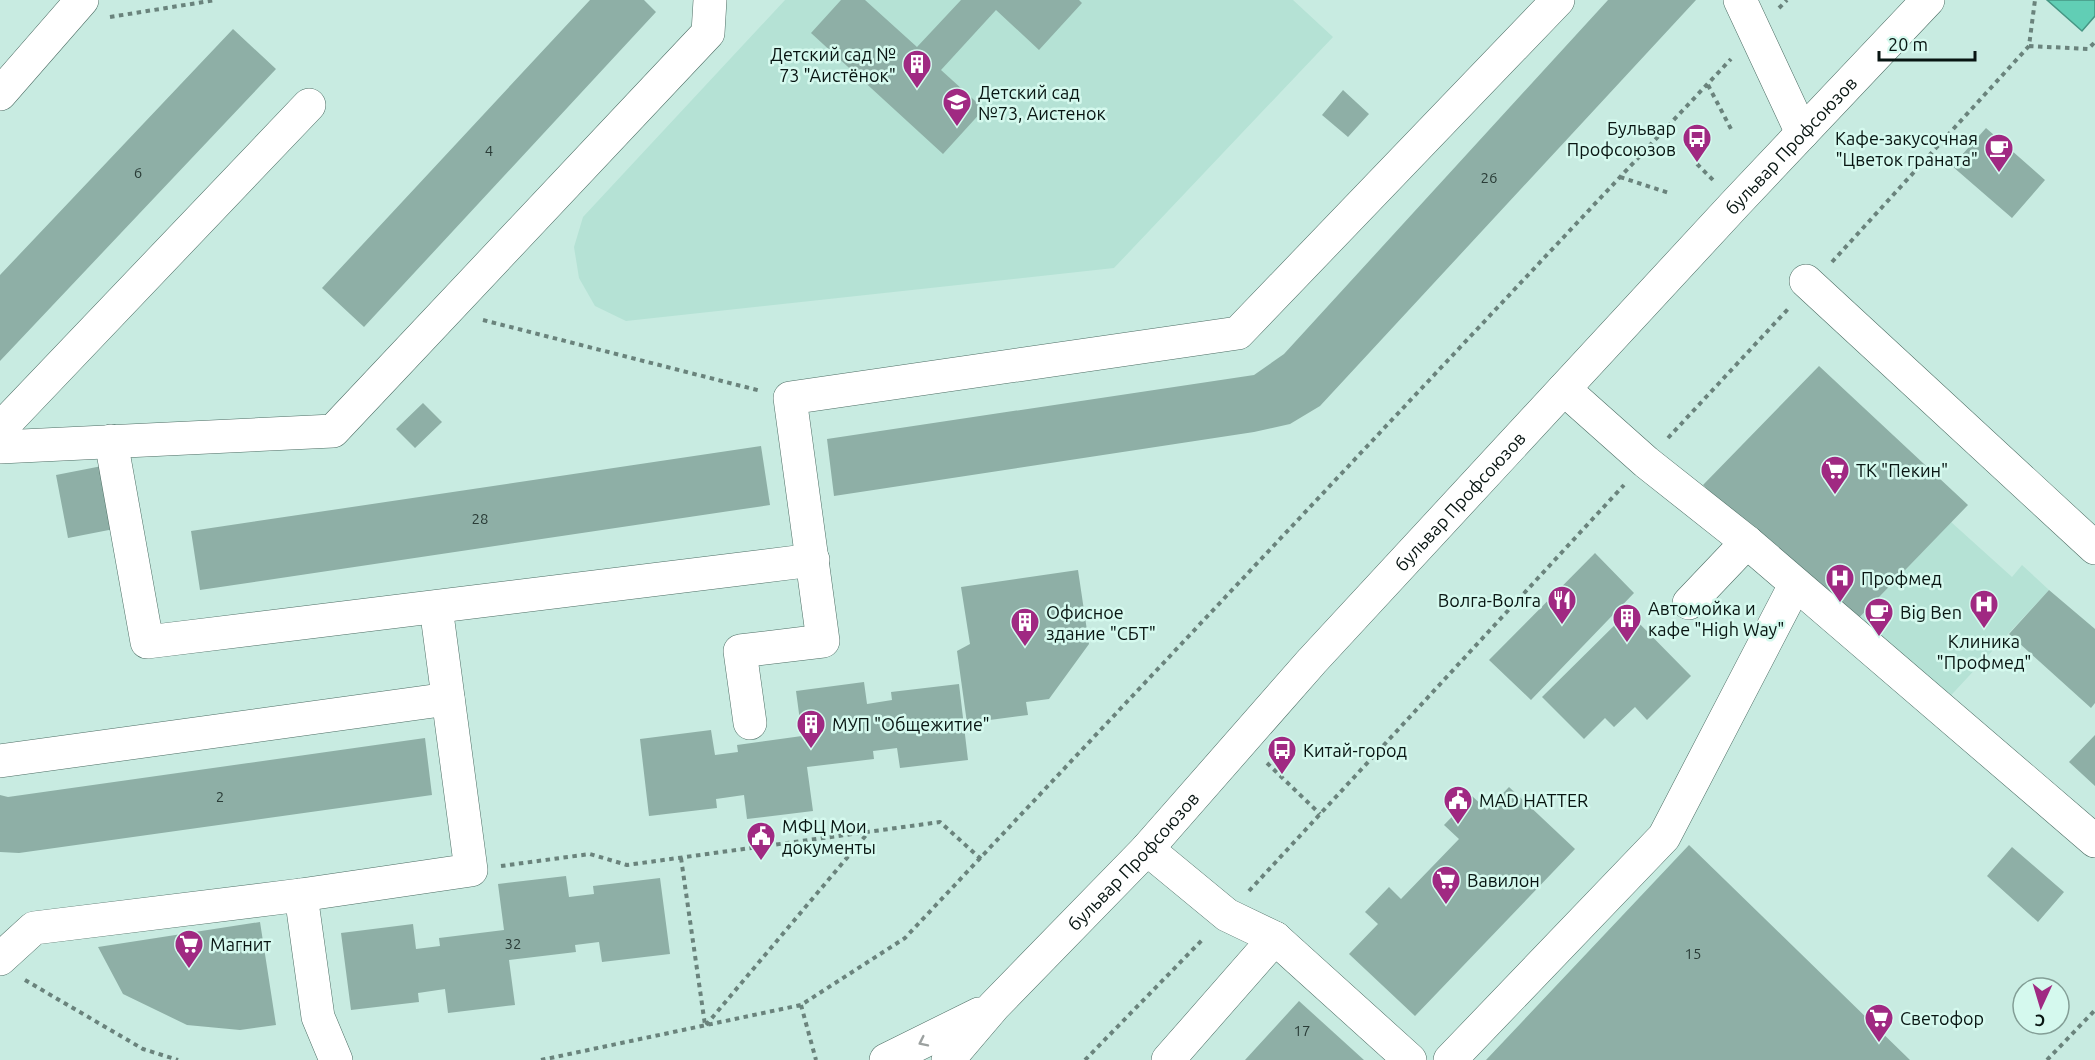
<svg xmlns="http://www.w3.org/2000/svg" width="2095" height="1060" font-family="Ubuntu,sans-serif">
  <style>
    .built { fill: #b5e2d5 }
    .water { fill: #61ceb5; stroke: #469684; stroke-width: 1.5 }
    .building { fill: #8eafa6 }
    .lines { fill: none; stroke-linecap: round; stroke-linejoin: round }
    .minor-casing { stroke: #4d6d64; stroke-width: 34 }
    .path { stroke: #6a837c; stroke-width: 4; stroke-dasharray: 4.5 4.5; stroke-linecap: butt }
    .minor { stroke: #fff; stroke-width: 33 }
    .oneway { stroke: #9ca1a0 }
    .labels { text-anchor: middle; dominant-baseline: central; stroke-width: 5; stroke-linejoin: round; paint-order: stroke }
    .number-label { font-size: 15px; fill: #2a3c37 }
    .poi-label { font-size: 18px; fill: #081512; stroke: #d5f9ee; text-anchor: start }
    .street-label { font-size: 18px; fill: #081512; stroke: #d5f9ee }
  </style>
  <rect width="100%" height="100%" fill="#c8ebe1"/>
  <path class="built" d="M785 0H1293L1333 37 1114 268 626 321 595 306 579 278 574 247 583 217Z
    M1951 522 2012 577 2022 565 2049 590 1942 705 1852 625Z"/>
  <path class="water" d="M2047 0H2095V16L2082 31Z"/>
  <path class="building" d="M590 0H644L656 12 364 327 322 288Z
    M841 0H865L917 47 961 0H1079L1082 3 1039 50 996 10 941 70 984 109 943 154 811 33Z
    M1608 0H1696L1320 406 1290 424 1254 432 834 496 827 439 1254 375 1284 354Z
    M233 29 276 69 0 361V275Z
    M1343 90 1369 114 1348 137 1322 115Z
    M1986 128 2045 180 2012 218 1952 166Z
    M1819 366 1968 505 1852 625 1703 485Z
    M423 403 442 422 415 448 396 429Z
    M761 446 770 505 200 590 191 531Z
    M102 466 114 529 68 538 56 475Z
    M1595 553 1634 593 1531 700 1489 660Z
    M1078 570 1089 644 1049 699 1026 702 1028 715 967 723 957 651 970 644 961 587Z
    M2049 590 2095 629V703L2091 708 2009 634Z
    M1628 612 1691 676 1647 720 1635 707 1614 727 1605 718 1584 739 1542 697Z
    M864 682 867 704 892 700 891 692 959 684 968 760 900 768 897 748 873 751 874 759 807 767 813 811 747 819 744 795 716 799 717 808 649 816 640 739 711 730 715 755 738 752 737 745 802 736 796 691Z
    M2095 735V786L2069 762Z
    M425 738 432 795 19 853 0 852V795L8 797Z
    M1509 787 1575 849 1415 1016 1349 954 1378 924 1365 912 1389 887 1401 899 1459 839 1444 825 1472 796 1487 810Z
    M1689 845 1910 1060H1486Z
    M2012 847 2064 892 2038 922 1987 876Z
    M566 876 569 897 594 894 593 886 660 878 670 954 602 962 599 942 575 945 576 952 509 960 515 1005 448 1013 445 989 418 993 419 1002 351 1010 341 933 413 924 416 949 440 946 439 938 504 930 498 884Z
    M260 922 276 1025 240 1030 187 1025 123 994 98 947Z
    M1299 1001 1364 1060H1245Z"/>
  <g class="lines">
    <g class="minor-casing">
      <g id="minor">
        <path d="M1740 0 1802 133"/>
        <path d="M0 94 82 0"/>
        <path d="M1806 281 2095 548"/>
        <path d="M1564 389 1646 462 1747 542 2095 841"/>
        <path d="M0 429 309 105"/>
        <path d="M111 441 147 642 813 560"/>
        <path d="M0 447 333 431 708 33 710 0"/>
        <path d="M1689 603 1747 542"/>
        <path d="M750 723 740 651 823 641 790 398 1238 333 1558 0"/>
        <path d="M0 761 448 699"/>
        <path d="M1147 849 1227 915 1275 938 1410 1060"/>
        <path d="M301 895 318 1017 336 1060"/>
        <path d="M0 959 34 928 301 895 471 870 436 607"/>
        <path d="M886 1060 979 1014"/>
        <path id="s1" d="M948 1060 994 1006 1147 849 1312 661 1736 203 1928 0"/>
        <path d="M1168 1060 1275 938"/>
        <path d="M1450 1060 1664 837 1795 585"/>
      </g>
    </g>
    <path class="path" d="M1779 8 1787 0
      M110 17 216 0
      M2029 46 2088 49 2095 42
      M1708 85 1731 129
      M1697 164 1714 181
      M1620 177 1669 193
      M1832 262 2029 46 2035 0
      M483 320 761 391
      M1668 438 1788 309
      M1267 763 1320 814
      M681 858 705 1025
      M501 866 590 854 627 865 940 822 981 859
      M1249 891 1624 485
      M25 980 143 1049 178 1060
      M801 1005 816 1060
      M706 1025 867 834
      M541 1060 801 1005 905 938 1731 59
      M1085 1060 1204 938
      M2047 1060 2095 1010"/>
    <use href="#minor" class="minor"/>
  </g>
  <defs><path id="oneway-chevron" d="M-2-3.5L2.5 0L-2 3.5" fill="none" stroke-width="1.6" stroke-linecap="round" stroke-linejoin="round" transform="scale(1.5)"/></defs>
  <use class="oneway" href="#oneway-chevron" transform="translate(923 1042) rotate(154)"/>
  <defs>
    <g id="building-pin" transform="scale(1.5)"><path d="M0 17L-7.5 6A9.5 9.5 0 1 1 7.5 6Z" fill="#a02982" stroke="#d5f9ee"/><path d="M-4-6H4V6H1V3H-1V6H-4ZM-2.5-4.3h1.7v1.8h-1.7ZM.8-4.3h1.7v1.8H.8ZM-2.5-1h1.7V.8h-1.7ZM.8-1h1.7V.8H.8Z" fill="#fff"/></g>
    <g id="school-pin" transform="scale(1.5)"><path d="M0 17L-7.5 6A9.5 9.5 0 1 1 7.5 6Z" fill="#a02982" stroke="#d5f9ee"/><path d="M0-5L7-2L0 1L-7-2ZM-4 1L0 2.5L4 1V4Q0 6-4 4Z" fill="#fff"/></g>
    <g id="bus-pin" transform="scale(1.5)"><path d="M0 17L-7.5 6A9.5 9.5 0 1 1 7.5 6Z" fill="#a02982" stroke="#d5f9ee"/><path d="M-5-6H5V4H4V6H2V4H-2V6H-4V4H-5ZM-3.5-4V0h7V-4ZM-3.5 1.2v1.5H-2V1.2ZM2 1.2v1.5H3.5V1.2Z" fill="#fff"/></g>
    <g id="cafe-pin" transform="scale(1.5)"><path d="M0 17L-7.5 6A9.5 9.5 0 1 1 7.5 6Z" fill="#a02982" stroke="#d5f9ee"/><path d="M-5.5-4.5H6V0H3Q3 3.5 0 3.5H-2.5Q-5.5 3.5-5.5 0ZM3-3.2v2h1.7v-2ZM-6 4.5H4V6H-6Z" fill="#fff"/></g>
    <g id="supermarket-pin" transform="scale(1.5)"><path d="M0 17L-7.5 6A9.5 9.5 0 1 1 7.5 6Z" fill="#a02982" stroke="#d5f9ee"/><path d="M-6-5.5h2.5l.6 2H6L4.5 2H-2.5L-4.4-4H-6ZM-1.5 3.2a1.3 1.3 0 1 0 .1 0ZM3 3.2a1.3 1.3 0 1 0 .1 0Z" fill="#fff"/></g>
    <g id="hospital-pin" transform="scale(1.5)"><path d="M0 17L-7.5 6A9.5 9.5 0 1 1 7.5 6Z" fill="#a02982" stroke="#d5f9ee"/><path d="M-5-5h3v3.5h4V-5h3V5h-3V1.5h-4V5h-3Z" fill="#fff"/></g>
    <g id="restaurant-pin" transform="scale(1.5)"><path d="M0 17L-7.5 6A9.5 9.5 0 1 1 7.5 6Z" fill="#a02982" stroke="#d5f9ee"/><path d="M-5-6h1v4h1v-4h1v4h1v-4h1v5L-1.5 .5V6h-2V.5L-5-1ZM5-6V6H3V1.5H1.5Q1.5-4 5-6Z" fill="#fff"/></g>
    <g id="civic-pin" transform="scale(1.5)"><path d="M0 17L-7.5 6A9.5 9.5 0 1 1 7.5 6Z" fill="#a02982" stroke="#d5f9ee"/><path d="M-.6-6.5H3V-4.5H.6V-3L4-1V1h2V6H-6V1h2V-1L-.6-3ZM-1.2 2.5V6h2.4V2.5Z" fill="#fff"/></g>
  </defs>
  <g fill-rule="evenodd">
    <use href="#building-pin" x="917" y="64"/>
    <use href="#school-pin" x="957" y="102"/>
    <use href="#bus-pin" x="1697" y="138"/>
    <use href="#cafe-pin" x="1999" y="148"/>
    <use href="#supermarket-pin" x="1835" y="470"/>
    <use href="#hospital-pin" x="1840" y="578"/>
    <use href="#restaurant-pin" x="1562" y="600"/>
    <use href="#hospital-pin" x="1984" y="604"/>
    <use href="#cafe-pin" x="1879" y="612"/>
    <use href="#building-pin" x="1627" y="618"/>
    <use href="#building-pin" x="1025" y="622"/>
    <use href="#building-pin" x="811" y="724"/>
    <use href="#bus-pin" x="1282" y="750"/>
    <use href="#civic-pin" x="1458" y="800"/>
    <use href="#civic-pin" x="761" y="836"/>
    <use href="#supermarket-pin" x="1446" y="880"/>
    <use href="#supermarket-pin" x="189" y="944"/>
    <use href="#supermarket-pin" x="1879" y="1018"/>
  </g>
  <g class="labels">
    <g class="number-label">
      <text x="489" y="150">4</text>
      <text x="138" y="172">6</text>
      <text x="1489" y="177">26</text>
      <text x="480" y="518">28</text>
      <text x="220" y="796">2</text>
      <text x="513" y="943">32</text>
      <text x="1693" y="953">15</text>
      <text x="1302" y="1030">17</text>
    </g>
    <g class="poi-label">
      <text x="896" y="54" text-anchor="end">Детский сад №<tspan x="896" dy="21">73 "Аистёнок"</tspan></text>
      <text x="978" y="92">Детский сад<tspan x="978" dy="21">№73, Аистенок</tspan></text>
      <text x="1676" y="128" text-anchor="end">Бульвар<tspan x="1676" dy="21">Профсоюзов</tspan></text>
      <text x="1978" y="138" text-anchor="end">Кафе-закусочная<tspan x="1978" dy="21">"Цветок граната"</tspan></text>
      <text x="1856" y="470">ТК "Пекин"</text>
      <text x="1861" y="578">Профмед</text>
      <text x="1541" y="600" text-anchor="end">Волга-Волга</text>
      <text x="1648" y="608">Автомойка и<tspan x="1648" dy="21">кафе "High Way"</tspan></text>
      <text x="1046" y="612">Офисное<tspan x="1046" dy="21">здание "СБТ"</tspan></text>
      <text x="1900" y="612">Big Ben</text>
      <text x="1984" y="641" text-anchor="middle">Клиника<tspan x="1984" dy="21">"Профмед"</tspan></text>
      <text x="832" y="724">МУП "Общежитие"</text>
      <text x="1303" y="750">Китай-город</text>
      <text x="1479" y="800">MAD HATTER</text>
      <text x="782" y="826">МФЦ Мои<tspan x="782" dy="21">документы</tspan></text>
      <text x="1467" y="880">Вавилон</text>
      <text x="210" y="944">Магнит</text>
      <text x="1900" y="1018">Светофор</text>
    </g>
    <g class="street-label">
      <text stroke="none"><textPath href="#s1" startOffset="1244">бульвар Профсоюзов</textPath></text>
      <text stroke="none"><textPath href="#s1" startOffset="758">бульвар Профсоюзов</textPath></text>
      <text stroke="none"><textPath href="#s1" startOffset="272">бульвар Профсоюзов</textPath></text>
    </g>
  </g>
  <g transform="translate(2041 1006) rotate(184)"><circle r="28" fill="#d5f9ee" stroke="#839e96" stroke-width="1.5"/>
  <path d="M0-4.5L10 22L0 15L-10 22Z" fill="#a02982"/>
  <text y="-9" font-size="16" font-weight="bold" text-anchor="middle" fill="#081512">С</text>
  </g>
  <path d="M1879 51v9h96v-9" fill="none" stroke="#081512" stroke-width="3"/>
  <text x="1888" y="51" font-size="18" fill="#081512" stroke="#d5f9ee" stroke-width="4.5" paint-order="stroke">20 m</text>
</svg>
